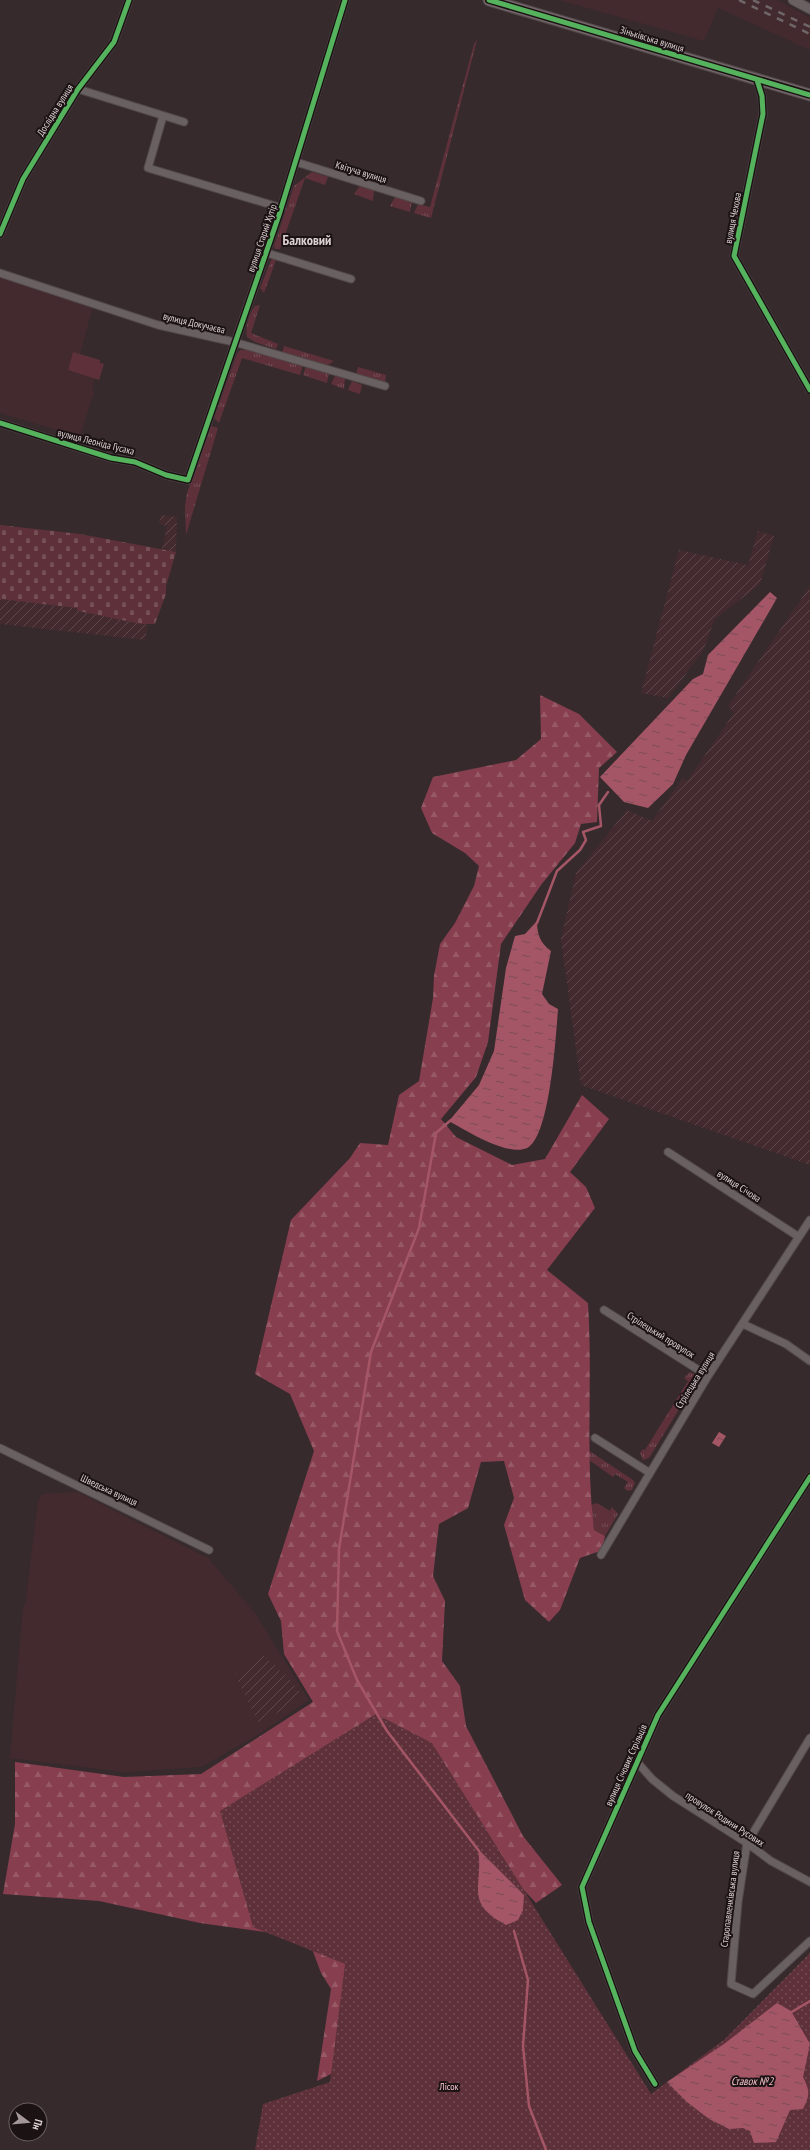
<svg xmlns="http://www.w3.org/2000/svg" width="810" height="2150" font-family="'PT Sans Narrow',sans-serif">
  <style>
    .built { fill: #432a2f }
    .industrial { fill: url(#industrial-furrows) }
    .grass { fill: url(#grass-tufts) }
    .forest { fill: url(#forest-firs) }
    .cemetery { fill: url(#cemetery-stones) }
    .park { fill: url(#park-dots) }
    .pitch { fill: #5e313a }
    .water { fill: url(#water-ripples) }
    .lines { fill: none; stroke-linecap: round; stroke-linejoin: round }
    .stream { stroke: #a55666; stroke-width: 2.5 }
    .minor-casing { stroke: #53494b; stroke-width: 9 }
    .tertiary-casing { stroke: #53494b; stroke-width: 11 }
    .primary-casing { stroke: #53494b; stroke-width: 13 }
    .minor { stroke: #686061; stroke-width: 7 }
    .tertiary { stroke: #686061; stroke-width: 9 }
    .primary { stroke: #726668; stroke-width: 11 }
    .rail { stroke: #6f6668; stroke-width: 2.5; stroke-dasharray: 7 7; stroke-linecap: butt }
    .cycleway-casing { stroke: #1b1214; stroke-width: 8 }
    .cycleway { stroke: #56b35d; stroke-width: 5 }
    .labels { text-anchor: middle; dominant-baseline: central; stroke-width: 4; stroke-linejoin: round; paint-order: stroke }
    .street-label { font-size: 10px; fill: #ded1d3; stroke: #1b1214 }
    .park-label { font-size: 10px; fill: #f6c4cc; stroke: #1b1214 }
    .water-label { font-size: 11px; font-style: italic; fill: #f2c1c8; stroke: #1b1214 }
    .district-label { font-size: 14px; font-weight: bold; fill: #ded1d3; stroke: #1b1214 }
  </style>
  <defs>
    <pattern id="industrial-furrows" width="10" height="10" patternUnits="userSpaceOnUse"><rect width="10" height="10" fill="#432a2f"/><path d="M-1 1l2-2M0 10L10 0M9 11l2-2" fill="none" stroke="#5e484c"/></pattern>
    <pattern id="grass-tufts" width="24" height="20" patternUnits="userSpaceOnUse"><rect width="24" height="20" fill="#5e313a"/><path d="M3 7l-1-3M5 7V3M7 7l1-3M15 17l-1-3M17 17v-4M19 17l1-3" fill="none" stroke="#754e56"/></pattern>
    <pattern id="forest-firs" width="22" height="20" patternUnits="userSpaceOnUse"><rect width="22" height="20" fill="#873e4f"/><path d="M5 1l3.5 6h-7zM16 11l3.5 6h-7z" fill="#985967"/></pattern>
    <pattern id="cemetery-stones" width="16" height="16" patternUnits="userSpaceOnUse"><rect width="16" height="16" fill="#5e313a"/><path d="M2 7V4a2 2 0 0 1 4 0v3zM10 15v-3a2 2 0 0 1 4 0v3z" fill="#754e56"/></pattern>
    <pattern id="park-dots" width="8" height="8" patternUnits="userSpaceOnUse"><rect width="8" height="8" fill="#5e313a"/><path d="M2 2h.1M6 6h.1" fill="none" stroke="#754e56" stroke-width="1.8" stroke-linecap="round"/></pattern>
    <pattern id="water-ripples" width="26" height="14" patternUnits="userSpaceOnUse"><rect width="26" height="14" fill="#a55666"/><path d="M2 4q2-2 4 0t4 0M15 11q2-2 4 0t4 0" fill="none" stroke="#794c54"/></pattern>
  </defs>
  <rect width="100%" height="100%" fill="#362a2d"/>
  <path class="built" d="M559 0H778L810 18V50L718 8 704 41Z
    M6 277 93 306 80 354 73 352 68 370 95 379 92 387 94 392 80 437 0 413V279Z
    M77 1492 208 1558 255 1613 309 1700 258 1735 201 1767 125 1772 10 1758 23 1608 26 1600 38 1501 42 1494Z"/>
  <path class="industrial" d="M161 515 177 517 176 552 162 550 167 526 159 524Z
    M758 531 774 536 760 584 715 619 703 651 668 698 641 693 679 550 748 565Z
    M810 586V1165L581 1085 561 939 576 873 627 810 652 821 683 778 687 781 734 713 728 706Z
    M0 599 78 608V611L148 625 145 640 0 624Z
    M262 1654 270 1662 272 1661 284 1676 286 1674 303 1697 259 1724 235 1675Z"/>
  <path class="grass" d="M477 40 431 218 414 213 418 204 430 207 474 44Z
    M312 172 328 177 325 185 305 178 280 249H275L274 246 294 186Z
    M360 186 374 190 373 201 354 194Z
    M395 197 412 202 410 212 390 206Z
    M272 258 298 267 276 260 264 293 260 288Z
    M260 305 251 333 278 344 276 349 255 342 247 337C245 328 249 313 255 306Z
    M284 346 334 361 326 366 282 353Z
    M240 350H247L303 365 300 375 242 358 219 423 214 418 237 354Z
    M306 366 329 373 327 383 303 375Z
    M358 367 386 375 385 383 356 374Z
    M335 376 345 378 344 389 331 384Z
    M352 381 362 385 360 394 348 390Z
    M211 426 218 428 186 535 185 506 187 493Z
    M690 1372 696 1375 697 1380 649 1458 643 1460 640 1453 643 1449 645 1450 688 1381 684 1378Z
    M588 1450 633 1480 635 1483 632 1490 628 1491 624 1488 628 1482 615 1474 613 1477 589 1460Z
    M597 1503 610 1511 612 1507 618 1514 605 1536 594 1530 591 1505Z"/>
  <path class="forest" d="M540 695 579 714 617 752 599 768 597 822 581 824 575 843 541 885 501 944 488 1042 476 1077 441 1119 456 1137 512 1165 545 1159 582 1095 609 1119 570 1172 586 1187 595 1208 547 1270 588 1303C593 1379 585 1455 594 1530L605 1536 601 1555 597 1552 580 1558 560 1610 549 1622 525 1600 504 1525 514 1498 504 1461 481 1462 468 1508 439 1524 433 1576 445 1601 442 1661 460 1686 466 1726 523 1836 562 1885 536 1903 493 1857 379 2050 317 2081 331 1989 321 1973 308 1938 200 1923 99 1901 3 1894 15 1824V1762L124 1777 201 1774 313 1702 284 1654 281 1621 268 1594 314 1451 290 1394 255 1374 291 1220 350 1158 360 1143 388 1145 399 1095 419 1081 433 998 434 976 440 944 455 923 474 886 479 866 465 853 432 833 421 808 433 777 516 760 541 739Z"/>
  <path class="cemetery" d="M0 525 80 534 176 552 166 586V594L155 624H141L78 611 77 608 0 599Z"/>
  <path class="park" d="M376 1714 432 1743 651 2094 725 2039 810 1953V2150H255L263 2104 330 2082 345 1964 253 1927 220 1811Z"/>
  <path class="pitch" d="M73 352 100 360V363L104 364 99 380 68 370Z"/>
  <path class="water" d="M770 592 777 598 686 755 673 784 648 808 624 802 600 777 693 679 703 674 708 655Z
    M537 921C537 934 540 943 551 951L542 994 549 1004 558 1009C556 1035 550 1138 527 1148 508 1157 465 1130 449 1121L479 1085 494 1051 506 968 515 936 525 934Z
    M719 1432 726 1436 719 1447 712 1443Z
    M478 1849 524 1895 523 1910 518 1920 506 1925C463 1902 484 1887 478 1849Z
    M777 2003 791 2011 810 2044 803 2077C810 2091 810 2095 803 2109L790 2110 776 2142 754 2143 750 2131 743 2128 729 2129 709 2119 687 2102 667 2082 724 2044Z"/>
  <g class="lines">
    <path class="stream" d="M537 923 557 871 580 850 586 840 583 832 601 826 599 805 608 792
      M451 1120 436 1133 419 1228 371 1352 339 1549 337 1631 357 1680 387 1731 479 1851
      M514 1931 528 1980 523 2046 529 2106 546 2150
      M790 2013 810 2001"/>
    <g class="minor-casing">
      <path id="minor" d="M757 80 762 96 763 114 734 256 810 390
        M78 89 184 122
        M163 116 148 168 282 208
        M296 162 421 201
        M0 234 23 179 78 89 114 42 129 0
        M267 253 351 279
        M0 273 158 325 234 342 385 386
        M0 423 111 458 135 462 166 475 188 480 279 215 345 0
        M668 1152 799 1237
        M604 1310 708 1376
        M743 1324 786 1344 810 1361
        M595 1438 650 1473
        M0 1448 209 1550
        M601 1555 708 1376 810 1220
        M810 1738 747 1843 738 1902 731 1984 753 1994 810 1941
        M637 1762 652 1779 673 1796 747 1843 771 1861 810 1882
        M655 2084 635 2051 589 1922 582 1887 658 1715 810 1477"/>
    </g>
    <g class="tertiary-casing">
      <path id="tertiary" d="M793 0 810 9"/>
    </g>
    <g class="primary-casing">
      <path id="primary" d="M489 0 810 95"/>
    </g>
    <use href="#minor" class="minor"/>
    <use href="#tertiary" class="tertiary"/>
    <use href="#primary" class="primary"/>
    <path class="rail" d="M739 0 810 34
      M753 0 810 27"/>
    <g class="cycleway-casing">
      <path id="cycleway" d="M489 0 810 95
        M757 80 762 96 763 114 734 256 810 390
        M0 234 23 179 78 89 114 42 129 0
        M0 423 111 458 135 462 166 475 188 480 279 215 345 0
        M655 2084 635 2051 589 1922 582 1887 658 1715 810 1477"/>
    </g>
    <use href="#cycleway" class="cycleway"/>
  </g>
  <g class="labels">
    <g class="street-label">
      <text transform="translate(652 39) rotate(17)">Зіньківська вулиця</text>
      <text transform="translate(55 110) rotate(-58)">Дослідна вулиця</text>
      <text transform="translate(361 172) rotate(17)">Квітуча вулиця</text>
      <text transform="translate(733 218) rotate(-79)">вулиця Чехова</text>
      <text transform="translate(262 238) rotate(-71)">вулиця Старий Хутір</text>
      <text transform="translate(194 323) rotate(13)">вулиця Докучаєва</text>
      <text transform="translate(96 442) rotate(14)">вулиця Леоніда Гусака</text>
      <text transform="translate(739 1186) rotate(33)">вулиця Січова</text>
      <text transform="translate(661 1335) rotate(32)">Стрілецький провулок</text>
      <text transform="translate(695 1380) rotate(-58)">Стрілецька вулиця</text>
      <text transform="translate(109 1490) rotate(25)">Шведська вулиця</text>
      <text transform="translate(626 1765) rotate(-66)">вулиця Січових Стрільців</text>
      <text transform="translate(725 1819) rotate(33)">провулок Родини Русових</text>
      <text transform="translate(730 1899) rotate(-83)">Старопавленківська вулиця</text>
    </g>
    <g class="park-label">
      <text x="449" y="2086">Лісок</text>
    </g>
    <g class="water-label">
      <text x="752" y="2081">Ставок №2</text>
    </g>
    <g class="district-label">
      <text x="307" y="240">Балковий</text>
    </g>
  </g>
  <g transform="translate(28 2122) rotate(106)"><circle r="19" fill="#1b1214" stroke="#695e60"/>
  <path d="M0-3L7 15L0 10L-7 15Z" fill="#a39799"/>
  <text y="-6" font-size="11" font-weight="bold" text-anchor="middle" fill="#ded1d3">Пн</text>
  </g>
</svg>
